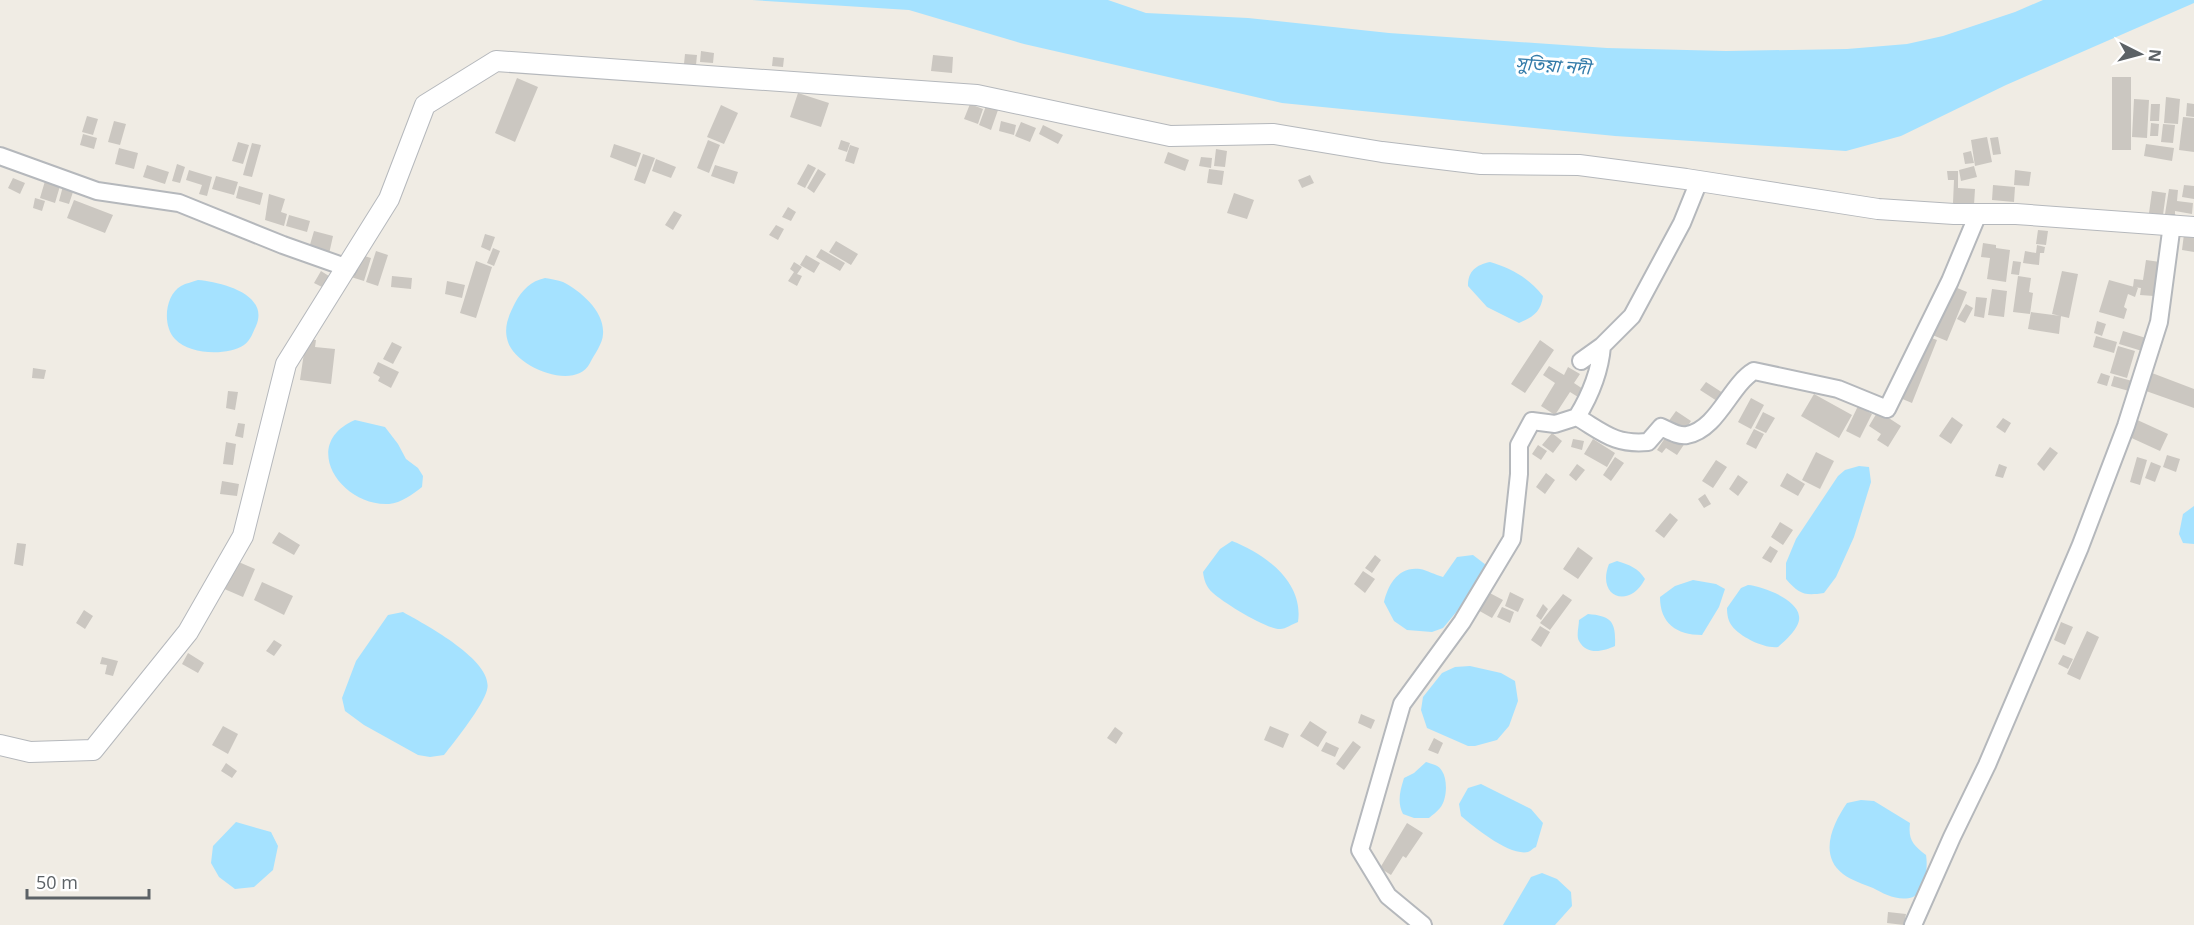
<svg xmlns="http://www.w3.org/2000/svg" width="2194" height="925" font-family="'Open Sans','Noto Sans Bengali',sans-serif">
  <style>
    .water { fill: #a5e2ff }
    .building { fill: #cbc7c1 }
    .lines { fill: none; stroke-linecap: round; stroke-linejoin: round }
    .minor-casing { stroke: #b5b8bc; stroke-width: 20 }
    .tertiary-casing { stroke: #b5b8bc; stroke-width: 22 }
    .minor { stroke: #fff; stroke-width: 16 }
    .tertiary { stroke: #fff; stroke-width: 20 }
    .labels { text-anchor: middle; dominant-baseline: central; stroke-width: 6; stroke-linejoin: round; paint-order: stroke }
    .water-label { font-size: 18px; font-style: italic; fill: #337ba9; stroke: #fff }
  </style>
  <rect width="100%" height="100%" fill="#f0ece4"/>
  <path class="water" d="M752 0H1108L1146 13 1248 18 1389 33 1607 48 1726 51 1847 49 1907 44 1943 36 2015 12 2043 0H2194V3L2006 85 1901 136 1846 151 1615 136 1282 103 1024 44 909 10Z
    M1490 262C1511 268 1529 278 1543 296 1541 312 1533 317 1519 323L1487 307 1468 286C1468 271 1476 265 1490 262Z
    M545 278C551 279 558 280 563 282 581 291 605 312 603 334 603 343 594 355 590 363 575 392 516 367 508 342 503 327 509 315 515 303 522 290 531 281 545 278Z
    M198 280C221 282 270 294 256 326 253 332 251 340 244 345 227 356 190 355 175 339 162 326 165 295 181 286 186 283 193 282 198 280Z
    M355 420 385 427 398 444 406 459 418 468 423 476 422 487C413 494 401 503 389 504 341 507 299 444 355 420Z
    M1859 466 1869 467 1871 482 1854 537 1836 577 1824 593C1804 596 1799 594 1786 579V563L1796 539 1838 476 1845 470Z
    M2194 506V544L2183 543 2179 534 2183 514Z
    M1232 541C1265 554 1304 582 1298 622 1292 624 1286 629 1280 629 1266 629 1224 603 1213 593 1206 587 1204 580 1203 572L1220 549Z
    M1473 555 1486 565 1463 604 1443 628 1432 632 1407 630 1394 621 1384 602C1388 585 1398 566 1420 569 1427 570 1435 575 1443 577L1457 557Z
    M1617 561C1630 565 1638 568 1645 579 1629 610 1596 597 1609 564Z
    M1693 580 1716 584 1725 589 1719 607 1702 635C1676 635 1660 623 1660 597L1675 586Z
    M1748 585C1762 586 1797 599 1799 616 1801 627 1786 640 1778 647 1765 649 1740 637 1732 626 1728 621 1727 614 1727 608L1741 588Z
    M403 612C424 624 495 661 487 690 483 706 455 741 444 755L430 757 418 755 364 725 345 711 342 698 356 661 388 615Z
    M1588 614C1612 616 1616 622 1615 646 1604 651 1587 656 1579 641 1576 636 1579 626 1579 620Z
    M1470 666 1501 673 1515 681 1518 701 1509 726 1497 740 1475 746H1468L1427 728 1421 710 1423 697 1442 673 1455 667Z
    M1426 762C1432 764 1439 765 1442 771 1448 780 1447 800 1440 808 1437 812 1432 815 1429 818H1414L1403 814C1397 802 1400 791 1404 778L1414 773Z
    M1481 784 1531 809 1543 823 1536 847C1533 848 1531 851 1528 852 1509 856 1474 827 1461 816L1459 804 1468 788Z
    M1861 800 1874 801 1910 823C1908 840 1913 845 1926 855 1928 867 1926 891 1913 897 1899 902 1884 894 1873 888 1863 884 1851 880 1843 874 1818 855 1833 823 1847 803Z
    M236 822 271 832 278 846 273 870 254 887 235 889 219 877 211 863 213 846Z
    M1542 873 1557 879 1571 892 1572 906 1555 925H1503L1531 877Z"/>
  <path class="building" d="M701 51 714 53 713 63 700 62Z
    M685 54 697 55 696 65 684 64Z
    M933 55 953 57 952 73 931 71Z
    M773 57 784 58 783 67 772 66Z
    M2112 77H2131V150H2112Z
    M517 78 538 87 515 142 495 133Z
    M798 93 829 103 821 127 790 117Z
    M2166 97 2180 99 2178 124 2164 123Z
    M2134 99 2149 100 2147 138 2132 137Z
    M2187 103 2194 104V117L2186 116Z
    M970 104 983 109 978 124 964 119Z
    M2151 104H2160L2159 121H2150Z
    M721 105 738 113 724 144 707 137Z
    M986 106 998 110 991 130 979 125Z
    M87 116 98 119 93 135 82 132Z
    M2183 117 2194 118V152L2179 150Z
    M114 121 126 124 120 145 108 142Z
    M1001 121 1016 125 1014 135 999 131Z
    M1021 122 1036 128 1030 142 1015 136Z
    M2151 123 2159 124 2158 136H2150Z
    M2163 124 2175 125 2173 143 2161 142Z
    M1043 125 1063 135 1058 144 1039 134Z
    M83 134 97 138 94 149 80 145Z
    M1987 137 1992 162 1975 166 1971 140Z
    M1998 137 2001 154 1993 155 1990 138Z
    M708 140 720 145 709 173 697 168Z
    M841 140 850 143 847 152 838 149Z
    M238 142 249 145 243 164 232 161Z
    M252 143 261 145 252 177 243 175Z
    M614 144 641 153 636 167 610 157Z
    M2146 144 2174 148 2172 161 2144 156Z
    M850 145 859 148 854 164 845 161Z
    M119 148 138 153 134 169 115 164Z
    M1216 149 1227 151 1225 167 1214 166Z
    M1971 151 1974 163 1965 164 1963 153Z
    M1168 152 1189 160 1185 171 1164 163Z
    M643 154 655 158 645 184 634 180Z
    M1201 157 1212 158 1211 168 1199 166Z
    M656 159 676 167 671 178 652 171Z
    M177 164 185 167 180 183 172 181Z
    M808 164 816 168 805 188 797 184Z
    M147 165 169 172 165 184 143 177Z
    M715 165 738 172 734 184 711 176Z
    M1974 166 1977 177 1961 181 1959 170Z
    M818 169 826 174 814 193 807 188Z
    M1209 169 1224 171 1222 185 1207 183Z
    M189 170 212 177 207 196 199 194 202 185 186 180Z
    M2015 170 2031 172 2029 186 2014 185Z
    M1947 171H1958V188L1975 189 1974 205 1953 203 1954 180H1948Z
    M1310 175 1314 183 1302 188 1298 180Z
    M216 176 238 182 234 195 212 189Z
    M13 178 25 183 20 194 8 188Z
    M45 181 60 186 55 203 40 198Z
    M1993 185 2015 187 2014 202 1992 200Z
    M2184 185 2194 186V199L2182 197Z
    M63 186 74 189 69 204 59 201Z
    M239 186 263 193 260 205 236 198Z
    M2169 189 2178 190 2177 201 2193 203 2192 214 2175 211V215L2165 214Z
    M2152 191 2166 193 2163 215 2149 213Z
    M1234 193 1254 200 1247 219 1227 213Z
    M269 194 285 199 281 212 287 214 284 226 265 220Z
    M35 198 45 201 42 211 33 208Z
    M74 200 113 215 105 233 67 218Z
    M788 207 796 212 791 221 782 217Z
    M674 211 682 215 673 230 665 225Z
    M289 215 310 221 307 232 286 226Z
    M776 225 784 229 778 240 769 235Z
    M2038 230 2048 231 2046 245 2036 244Z
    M314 231 333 236 329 254 309 248Z
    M485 234 495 237 490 251 481 247Z
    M2184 234 2194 236V252L2182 250Z
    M836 241 858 254 851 265 829 252Z
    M1983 243 1996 245V248L2010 250 2006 282 1987 279 1990 258 1981 257Z
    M2037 245 2045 247 2044 253H2040L2039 265 2023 263 2025 251 2036 253Z
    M493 248 500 251 494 266 487 263Z
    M821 249 845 263 840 271 816 257Z
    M376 251 388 255 378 286 366 282Z
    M358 254 371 258 364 281 351 277Z
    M806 255 820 263 814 273 800 265Z
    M2146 260 2160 262 2154 296 2140 295 2141 288 2133 287 2134 279 2143 280Z
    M476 261 492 267 476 318 460 313Z
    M2013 261 2021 262 2019 275 2011 274Z
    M794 262 802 267 797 274 802 276 797 286 788 281 794 272 790 269Z
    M321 271 332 278 326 289 314 283Z
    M2062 271 2078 274 2069 318 2052 314Z
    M392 276 412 278 411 289 391 287Z
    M2018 276 2031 278 2029 292 2033 293 2030 314 2013 312Z
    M2109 280 2138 288 2135 297 2128 294 2124 307 2127 309 2124 319 2099 312Z
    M447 281 465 285 462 298 445 294Z
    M1950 285 1967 292 1947 341 1930 334Z
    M1992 289 2007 291 2004 317 1988 315Z
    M1976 297 1987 298 1984 318 1974 316Z
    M1966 304 1973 308 1965 323 1957 319Z
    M2031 312 2061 316 2059 334 2028 329Z
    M2097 321 2106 324 2102 336 2094 333Z
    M2123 331 2146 338 2142 351 2119 344Z
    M1926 336 1937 340 1912 403 1900 398Z
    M2096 336 2117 342 2114 353 2093 347Z
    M306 339 316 340 315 347 335 349 331 384 300 380Z
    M1540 340 1554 350 1525 393 1511 384Z
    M392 342 402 347 393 364 383 359Z
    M2118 346 2135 351 2127 378 2110 373Z
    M378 362 399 372 391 388 378 381 380 377 373 373Z
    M1549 366 1564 375 1568 367 1580 374 1574 383 1583 389 1578 397 1570 392 1555 415 1541 406 1555 383 1543 375Z
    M33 368 46 370 44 379 32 378Z
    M2101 373 2110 376 2107 386 2097 383Z
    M2152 373 2194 389V408L2146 391Z
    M2114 376 2132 381 2129 391 2111 386Z
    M1706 382 1723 393 1717 401 1700 390Z
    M228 391 238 392 235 410 226 408Z
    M1814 394 1852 415 1839 438 1801 416Z
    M1751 398 1764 405 1751 429 1738 422Z
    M1858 406 1872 414 1860 438 1846 431Z
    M1676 411 1691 421 1684 432 1668 422Z
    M1878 411 1901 426 1888 447 1877 440 1881 434 1869 426Z
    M1763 412 1775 418 1766 433 1755 428Z
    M1952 417 1963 425 1951 444 1939 436Z
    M2003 418 2011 423 2005 433 1996 427Z
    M2133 418 2168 434 2160 451 2125 435Z
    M238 423 245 424 243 438 235 436Z
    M1754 429 1764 434 1756 449 1746 444Z
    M1669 432 1685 443 1677 455 1666 448 1662 453 1657 450Z
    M1552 433 1562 441 1553 453 1542 445Z
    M1573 439 1584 441 1582 450 1571 447Z
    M1593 439 1615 453 1607 467 1584 454Z
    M226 442 236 444 233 465 223 464Z
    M1538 445 1547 451 1541 460 1532 454Z
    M2050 447 2058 453 2044 471 2037 464Z
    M1816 452 1834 461 1820 489 1802 480Z
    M2167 455 2180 459 2176 472 2163 467Z
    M1615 457 1624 463 1611 481 1603 475Z
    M2137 457 2147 460 2140 485 2130 482Z
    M1716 460 1727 467 1713 488 1702 481Z
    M2151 462 2161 466 2155 482 2145 478Z
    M1577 464 1585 470 1576 481 1569 475Z
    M1999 464 2007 467 2003 478 1995 476Z
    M1546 473 1555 480 1545 494 1536 487Z
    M1787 473 1805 484 1798 496 1780 486Z
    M1738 475 1748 482 1738 496 1729 489Z
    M222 481 239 484 237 496 220 494Z
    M1705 494 1711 504 1704 508 1698 499Z
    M1670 513 1678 520 1664 538 1655 531Z
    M1780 522 1793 530 1783 545 1771 537Z
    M279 532 300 545 294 555 272 543Z
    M17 543 26 544 23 566 14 564Z
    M1770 546 1778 551 1771 563 1762 558Z
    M1578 547 1593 558 1578 579 1563 569Z
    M1375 555 1381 560 1372 573 1365 568Z
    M234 560 255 569 243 597 222 588Z
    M1363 571 1375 579 1365 593 1354 584Z
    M262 582 293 596 284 615 254 600Z
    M1486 591 1503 600 1492 618 1476 609Z
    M1510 592 1524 599 1518 612 1505 606Z
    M1563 594 1572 600 1550 630 1540 623Z
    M1543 604 1548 609 1541 620 1536 616Z
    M1502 607 1514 612 1510 623 1497 617Z
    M84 610 93 616 85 629 76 623Z
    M2061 622 2073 627 2065 645 2054 640Z
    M1540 626 1550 632 1541 647 1531 640Z
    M2087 631 2099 637 2080 680 2067 674Z
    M274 640 282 645 274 656 266 651Z
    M188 653 204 663 198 673 182 664Z
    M2063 655 2073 659 2068 669 2058 664Z
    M102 657 118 661 113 676 105 674 107 665 100 664Z
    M1361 714 1375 720 1371 729 1358 723Z
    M1310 721 1327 732 1318 747 1300 736Z
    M223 726 238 734 228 754 212 745Z
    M1270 726 1289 734 1283 748 1264 740Z
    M1115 727 1123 733 1116 744 1107 738Z
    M1434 738 1443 743 1438 754 1428 750Z
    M1353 741 1361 747 1344 770 1336 764Z
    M1326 742 1339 748 1335 757 1321 751Z
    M226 763 237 771 232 778 221 771Z
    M1407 823 1423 833 1406 858 1403 856 1391 875 1380 868Z
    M1888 912 1906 914 1904 925 1887 923Z"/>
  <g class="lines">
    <g class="minor-casing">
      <path id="minor" d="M0 156 97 191 179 203 283 245 348 268
        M1581 361 1602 346 1632 316 1682 223 1699 181
        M1577 417C1604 433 1615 445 1648 442L1661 427C1668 430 1679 437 1687 435 1718 429 1730 385 1754 371L1838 389 1887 409 1950 281 1978 214
        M1423 925 1388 896 1360 850 1402 704 1462 622 1512 539 1519 474V445L1532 421 1555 424 1577 417C1591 394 1600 372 1602 346
        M1913 925 1952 837 1987 765 2080 547 2126 426 2159 322 2172 224"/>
    </g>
    <g class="tertiary-casing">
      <path id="tertiary" d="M0 745 30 752 93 750 188 632 243 536 286 364 389 199 425 105 496 61 977 95 1170 136 1274 134 1382 152 1481 164 1579 165 1686 179 1878 209 1954 214H2016L2194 227"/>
    </g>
    <use href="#minor" class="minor"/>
    <use href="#tertiary" class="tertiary"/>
  </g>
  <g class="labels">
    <g class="water-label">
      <text transform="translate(1553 65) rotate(4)">সুতিয়া নদী</text>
    </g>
  </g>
  <g transform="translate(2140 54) rotate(96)" stroke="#ffffff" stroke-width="4.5" paint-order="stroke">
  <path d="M0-4.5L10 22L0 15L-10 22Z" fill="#5c6266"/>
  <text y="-9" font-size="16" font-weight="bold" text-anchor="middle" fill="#5c6266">N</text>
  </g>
  <path d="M27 889v9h122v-9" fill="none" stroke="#5c6266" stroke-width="3"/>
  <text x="36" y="889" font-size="18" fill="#5c6266" stroke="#ffffff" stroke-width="4.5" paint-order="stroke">50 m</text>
</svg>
